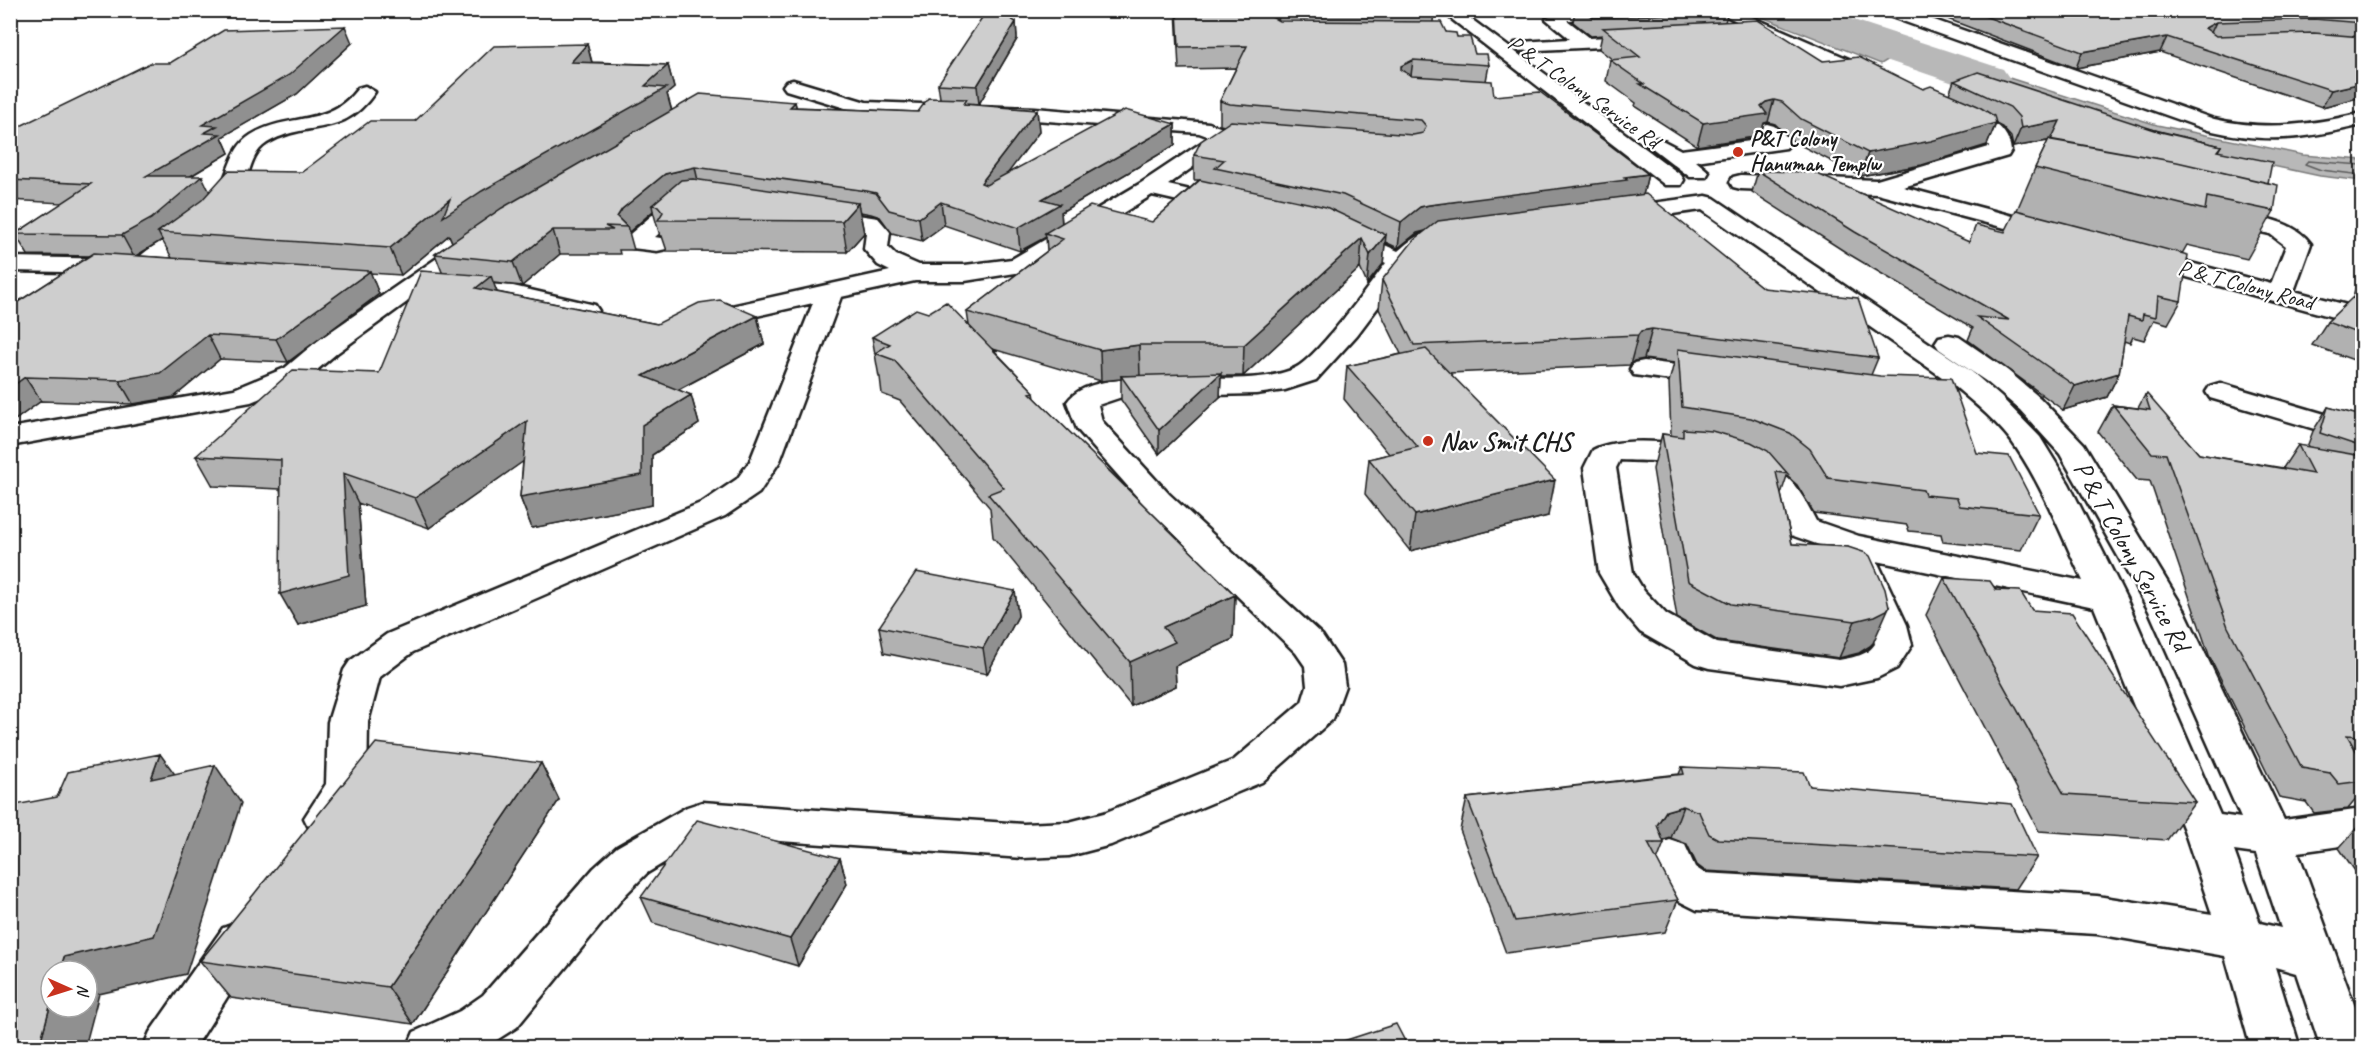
<svg xmlns="http://www.w3.org/2000/svg" width="2373" height="1058" font-family="Caveat,sans-serif">
  <style>
    .water { fill: #b8b8b8; stroke: #7a7a7a; stroke-width: 1.5 }
    .lines { fill: none; stroke-linecap: round; stroke-linejoin: round }
    .shore { stroke: #5a5a5a; stroke-width: 1.5 }
    .river { fill: #b8b8b8; fill-rule: evenodd }
    .minor-casing { stroke: #1c1c1c; stroke-width: 5 }
    .minor { fill: #fff; fill-rule: evenodd }
    .wall { fill: #b1b1b1; stroke: #1c1c1c; stroke-width: 1.5; fill-rule: evenodd }
    .shaded-wall { fill: #909090; stroke: #1c1c1c; stroke-width: 1.5 }
    .building { fill: #cecece; stroke: #1c1c1c; stroke-width: 1.5 }
    .poi-dot { fill: #c8321e; stroke: #fff; stroke-width: 2 }
    .labels { text-anchor: middle; dominant-baseline: central; stroke-width: 4.5; stroke-linejoin: round; paint-order: stroke }
    .far-street-label { font-size: 22px; fill: #1c1c1c; stroke: #fff }
    .far-poi-label { font-size: 22px; font-weight: bold; fill: #1c1c1c; stroke: #fff; text-anchor: start }
    .poi-label { font-size: 26px; font-weight: bold; fill: #1c1c1c; stroke: #fff; text-anchor: start }
    .street-label { font-size: 26px; fill: #1c1c1c; stroke: #fff }
  </style>
  <rect width="100%" height="100%" fill="#fff"/>
  <filter id="ink" filterUnits="userSpaceOnUse"><feTurbulence type="fractalNoise" baseFrequency=".0167" numOctaves="2"/><feDisplacementMap in="SourceGraphic" scale="12" xChannelSelector="R" yChannelSelector="G"/><feConvolveMatrix kernelMatrix="1 2 1 2 8 2 1 2 1" color-interpolation-filters="sRGB"/></filter>
  <g filter="url(#ink)">
    <path class="water" d="M1747 11H1834L1872 42 1965 64 2157 125 2303 155 2362 160V181L2320 176 2109 131 1894 56 1881 64Z"/>
    <g class="lines">
      <path class="shore" d="M1763 10 1867 50 1868 46 1834 17 1832 10
        M1783 10 1826 27 1829 24 1824 10
        M2362 165 2308 161 2305 164 2321 170 2362 175"/>
      <path class="river" d="M1769 10H1823L2003 69 2010 79 2003 89 1987 93 1971 89 1789 27 1774 19Z"/>
      <g class="minor-casing">
        <path id="minor" d="M1440 10H1459L1681 175 1684 180 1681 185H1665Z
          M1563 10H1626L1628 14 1626 18 1620 19 1567 20 1590 38 1644 35 1653 40 1644 45 1515 51 1512 47 1515 43 1521 42 1570 39 1546 19Z
          M1713 10H1736L1881 73 1883 77 1881 81H1867Z
          M1881 10H1906L2214 119C2266 131 2311 125 2362 113V125C2303 139 2268 144 2208 130L1883 14Z
          M793 80 866 102 1035 108 1209 123 1233 132 1236 136 1168 185 1234 200 1237 205 1234 210 1226 212 1152 195 1028 271 965 281H915L841 297 780 461 759 493 725 516 413 652 380 677 368 722 367 787 361 798 340 830 325 835 310 830 304 818 326 784 328 722 344 670 350 661 387 634 703 502 737 479 750 461 813 303 704 328 695 326 691 320 695 314 890 271 878 265 864 249 866 233 863 229 809 221 805 216 809 211 817 209 878 218 890 232 888 247 896 255 919 265H965L1012 259 1141 183 1210 137 1199 133 1035 120 865 114 786 90 783 86 786 82Z
          M365 86 375 92C342 140 308 119 267 143 249 154 250 178 240 194 220 229 182 249 151 272L142 274 131 269 121 273 10 271V257L121 259 132 264C155 240 189 227 212 201 229 182 227 150 251 135 288 112 329 128 358 88Z
          M1952 105C1976 111 2009 122 2011 151L2008 156 1903 187 2062 229 2066 234 2062 239 2054 241 1877 194 1741 189 1733 187 1730 182 1733 177 1741 175 1877 180 1989 147 1984 134 1945 115 1942 111 1945 107Z
          M1767 124 1774 126 1792 141 1786 148 1696 161 1709 172 1706 177H1690L1647 144 1651 140 1658 138 1681 150 1766 139 1757 130 1760 126Z
          M695 193 703 195 706 200 703 205 688 208 655 237 666 239 669 244 666 249 657 251 632 248 626 239 630 234 672 198Z
          M1706 196 1714 198 1972 372 2001 397 2040 437 2069 484 2126 598 2220 815 2241 818 2149 611 2060 454 2020 410 1987 382 1939 349 1935 343 1939 337 1949 335 1959 337 2007 370 2040 398 2084 444 2185 611 2284 820 2362 809V843L2298 852 2362 1026V1048H2321L2296 973 2275 967 2300 1048H2251L2225 956 2097 934 1697 910 1661 892 1648 858 1655 845 1670 840 1685 845 1695 867 1704 873 2097 896 2212 914 2184 830 2094 607 1877 561 1907 625 1912 645 1897 668 1877 678 1839 686 1709 668 1696 664 1640 632 1619 607 1599 573 1584 468 1593 450C1628 430 1743 449 1777 470 1796 481 1806 502 1816 521L1859 536 2083 581C2062 537 2044 489 2017 449 2001 424 1974 403 1952 384L1702 210 1621 221 1613 219 1609 214 1613 209 1621 207ZM1620 460C1668 463 1739 455 1771 499 1780 510 1784 524 1791 535L1839 552 1871 625 1875 644C1867 656 1853 657 1839 660L1717 643 1666 614 1644 591 1633 573 1616 468ZM2234 851 2256 854 2281 928 2260 923Z
          M2222 209C2251 216 2293 218 2311 244L2294 291 2362 309V325L2132 262 2129 257 2132 252 2141 250 2271 284 2286 246 2270 234 2214 221 2210 216 2214 211Z
          M1343 226 1398 251C1412 239 1422 229 1441 234L1445 239 1409 266 1357 335 1316 380 1285 390 1256 394 1122 397 1098 405 1102 421 1169 494 1322 635 1342 665 1345 686 1333 719 1262 782 1111 845 1069 856 1023 858 708 836 647 873 626 894 517 1027 484 1048H407L414 1032 460 1011 483 995 594 868 617 847 687 807 702 802 1023 824 1069 822 1104 813 1234 760 1302 702 1307 686 1305 666 1296 653 1147 508 1077 429 1067 402C1099 356 1246 396 1297 367 1320 354 1368 287 1386 263L1335 238 1331 233 1335 228Z
          M478 234 487 236 490 241 487 246 438 280 513 286 595 305 599 311 595 317 586 319 513 302 418 294 337 353 305 380 251 402 10 446V428L234 389 285 368 317 341 469 236Z
          M1644 361 1715 370 1725 372 1729 378 1725 384 1715 386 1634 375 1630 369 1634 363Z
          M2220 383 2362 425V443L2210 398 2206 392 2210 386Z
          M239 922 255 928 262 942 195 1048H143L150 1032 223 928Z"/>
      </g>
      <use href="#minor" class="minor"/>
    </g>
    <path class="wall" d="M1176 10H1434L1433 22 1446 32 1457 37 1475 54 1489 65 1486 81 1494 96 1648 174 1643 194 1763 288 1878 358 1871 375 1977 453 2039 514 2021 550 1943 542 1941 534 1909 531 1907 525 1814 513 1797 485 1787 476 1781 494 1792 544 1848 547 1873 643 1870 646 1859 653 1839 658 1718 641 1677 618 1653 469 1662 434 1671 435 1669 382 1674 363 1644 359 1634 361 1630 365 1450 373 1548 516 1410 551 1365 494 1369 459 1389 454 1344 399 1347 366 1401 354 1379 309 1382 280 1425 231 1417 233 1398 248 1385 242 1383 264 1367 284 1360 268 1243 376H1221L1220 397 1159 454 1121 400V379L1101 381 993 349 1034 392 1035 398 1235 595 1233 639 1175 666 1176 686 1131 706 993 537 990 508 900 401 882 394 880 377H879L872 337 928 313 969 325 967 312 1047 251 1046 237 1020 251 944 225 922 241 892 233 880 217 871 214 860 212 864 233 847 252 667 251 662 236H660L653 211 629 232 634 250H619L620 254H560L522 286 493 283 497 292 657 324 757 316 764 344 678 390 691 395 699 424 652 455V505L532 528 520 497 523 461 429 528 358 503 366 606 298 625 280 489 213 486 196 456 379 373 442 272 435 254 452 242 449 235 401 275 370 273 379 294 288 362 220 359 174 397 133 404 41 401 15 420H10V307L90 256 28 255 15 234 63 203 10 200V131L170 63 352 43 297 94 222 137 229 153 191 176 210 191 302 172 587 44 592 62 668 65 674 88 667 94 672 111 795 102 796 107 918 112 940 98 938 84 1016 22 1017 39 979 104 968 103V105L1037 110 1039 132 1007 173 1175 124V145L1061 212 1062 223 1152 222 1199 180H1194V155L1224 126 1220 125V101L1236 68 1179 69ZM162 240 172 258 136 256Z
      M1575 10H1727L1728 11 1725 22 1823 61 1923 89 1949 94 1954 81 2221 146 2218 151 2268 183 2274 211 2247 259 2187 245 2182 254 2181 301 2168 324 2154 320 2144 340 2133 337 2130 343 2124 341 2119 373 2107 397 2063 410 1968 340 1973 328 1847 253 1752 192 1758 171 1969 242 2005 232 2017 210 2035 168 2048 141 2013 147 2011 137 2002 127 1996 124 1987 145 1922 165 1860 176 1794 142 1775 124 1768 122 1764 123 1760 136 1697 146 1635 106 1636 103 1606 81 1610 60H1613L1599 49 1602 35 1591 36 1573 22Z
      M1924 10H2362V97L2322 107 2160 52 2076 68Z
      M2362 270V363L2312 345 2327 322 2353 298 2359 275Z
      M2145 395 2199 454 2283 468 2298 445 2307 447 2313 431 2328 407 2362 416V792L2348 809 2314 813 2306 802 2279 797 2209 655 2150 481 2137 480 2098 432 2113 405 2138 408Z
      M1944 578 1996 590 2032 610 2195 802 2167 840 2039 831 1926 615Z
      M1015 591 1018 616 987 674 884 653 879 627Z
      M541 763 559 800 413 1024 231 998 200 961Z
      M1682 767 1810 786 2037 857 2016 889 1705 871 1697 865 1687 844 1671 838 1663 840 1664 843 1657 861 1678 900 1665 932 1506 953 1460 830 1467 798 1679 774Z
      M2362 822V881L2339 848Z
      M840 858 847 884 798 966 653 923 641 897Z"/>
    <path class="shaded-wall" d="M1274 10H1279L1278 28 1268 15Z
      M1016 22 1017 39 979 104 977 86Z
      M2216 22 2209 37 2205 28Z
      M345 26 352 43 297 94 222 137 229 153 157 196 146 176 202 125Z
      M2167 37 2160 52 2076 68 2082 52Z
      M587 44 593 67 571 62Z
      M1413 60 1410 83 1399 89 1401 66Z
      M668 65 674 88 667 94 672 112 453 244 449 235 401 275 390 248 450 199 645 86Z
      M2362 83V97L2322 107 2331 90Z
      M1774 100 1768 122 1764 123 1760 136 1697 146 1703 123 1761 106 1766 102Z
      M795 102 800 123 790 107Z
      M1037 110 1039 132 983 206 981 183Z
      M2060 121 2052 140 2013 147 2021 128Z
      M1996 123 1987 145 1922 165 1860 176 1868 153Z
      M1175 124V145L1061 212 1062 227 1045 233 1046 237 1020 251 1018 228 1042 199Z
      M695 167 700 190 652 205 653 211 629 232 627 227 617 217 622 209 665 174Z
      M1648 174 1642 200 1425 231 1417 233 1398 248 1401 222 1420 207 1429 205Z
      M202 176 212 197 158 232 162 240 134 257 122 235Z
      M941 202 944 225 922 241 919 218Z
      M858 203 864 233 847 252 842 221Z
      M553 230 560 254 522 286 513 262Z
      M1386 235 1383 264 1367 284 1370 255Z
      M1362 238 1360 268 1243 376 1244 345Z
      M370 271 379 294 288 362 276 339Z
      M491 276 501 303 476 288Z
      M757 316 764 344 651 404 643 376Z
      M1652 329 1644 359 1634 361 1630 365 1638 335 1641 331Z
      M208 335 220 359 174 397 133 404 119 380Z
      M1139 345 1140 376H1121V379L1101 381 1100 350Z
      M1221 373 1220 397 1159 454V430Z
      M2119 373 2107 397 2063 410 2075 386Z
      M25 377 41 401 15 420 10 413V388Z
      M691 395 699 424 652 455V505L532 528 520 497Z
      M527 421 538 451 429 528 415 498Z
      M343 473 358 503 366 606 298 625 280 594Z
      M1555 480 1548 516 1410 551 1415 515Z
      M1015 591 1018 616 987 674 983 648Z
      M1235 595 1233 639 1175 666 1176 686 1131 706 1130 662 1163 627Z
      M1889 607 1873 643 1870 646 1859 653 1839 658 1855 621Z
      M160 754 188 792 151 779Z
      M541 763 559 800 413 1024 388 987Z
      M215 765 241 803 186 974 99 994 85 1047H39L51 1003V1007H87V971H60L64 957Z
      M1683 806 1671 838 1654 843 1657 825 1666 811Z
      M840 858 847 884 798 966 790 939Z"/>
    <path class="building" d="M987 10H996L1016 22 977 86 938 84Z
      M1177 10H1274L1268 15 1279 21 1441 22 1446 32 1456 33 1457 37H1470L1475 54H1487L1489 65 1413 60 1401 66V70L1412 76 1492 81 1494 96 1540 92 1648 174 1624 177 1627 180 1429 205 1420 207 1401 222 1343 195 1215 168 1224 160 1194 155 1201 141 1231 121 1413 135 1423 133 1426 126 1421 120 1230 104 1220 101 1247 46 1179 47Z
      M1584 10H1727L1728 11 1594 18Z
      M1968 10H2362V23L2314 19 2216 22 2205 28 2216 36 2314 33 2362 37V83L2331 90 2167 37 2082 52Z
      M1758 20 1823 61 1859 57 1923 89 1931 86 1978 106 1994 116 1996 123 1931 141 1868 153 1801 119 1782 102 1774 100 1766 102 1761 106 1767 114 1703 123 1640 84H1644L1610 60 1640 57 1603 28Z
      M345 26 289 75 202 125 217 126 204 133 220 134 146 176H202L151 219 122 235 15 234 91 184 10 180V131L150 63H170L224 30Z
      M587 44 571 62 668 65 645 86 666 88 482 191 443 217 450 199 390 248 158 232 202 200 228 171 302 172 370 121H415L494 46Z
      M1978 72 2161 132 2221 146 2217 151 2272 162 2268 183 2177 162 2051 140 2060 121 2021 128 2019 117 2010 107 1954 81Z
      M700 94 795 102 790 107 918 112 928 98 967 99 964 104 1037 110 981 183 986 185 1125 110 1175 124 1042 199 1060 204 1018 228 941 202 919 218 889 210 876 193 867 191 695 167 665 174 622 209 617 217 627 227 605 226 613 230H553L513 262 435 254 502 208Z
      M2049 139 2177 162 2278 185 2274 211 2207 197 2205 210 2035 168Z
      M1758 171 1813 172 1969 242 1976 225 2005 232 2016 210 2188 255 2181 301 2158 296 2156 317 2143 314 2142 320 2128 316 2119 373 2075 386 1977 317 2009 320 1855 232Z
      M693 179 858 203 842 221 658 220 663 212 658 206 652 205 681 180Z
      M1200 180 1326 207 1386 235 1370 255 1362 238 1244 345H1139L1100 350 967 312 1063 239 1045 233 1090 206 1152 222Z
      M1646 194 1763 288 1858 298 1878 358 1652 329 1641 331 1638 335 1414 345 1382 280 1414 240 1438 221Z
      M94 253 370 271 276 339 208 335 160 373 119 380 25 377 10 388V307Z
      M421 271 491 276 476 288 657 324 699 303 720 300 757 316 643 376 691 395 642 425V475L520 497 527 421 415 498 343 473 349 575 280 594 281 460 196 456 293 370 379 373Z
      M2352 298 2362 300V335L2327 322Z
      M946 302 1034 392 1030 393 1235 595 1163 627 1175 642 1130 662 988 494 1004 488 894 360 875 353 890 344 872 337 916 309 928 313Z
      M1426 349 1555 480 1415 515 1369 459 1418 447 1347 366Z
      M1678 349 1880 376 1951 378 1977 453 2009 456 2039 514 1960 506 1957 498 1925 495 1923 490 1828 478 1810 449 1790 433 1751 418 1682 407Z
      M1221 373 1159 430 1121 376Z
      M2147 394 2199 454 2313 474 2298 445 2362 456V736L2347 735 2362 761V781L2339 784 2330 773 2302 768 2228 627 2166 454 2152 453 2113 405 2150 410 2145 395Z
      M2328 407 2362 416V447L2320 433Z
      M1683 429 1712 431 1751 442 1768 451 1788 474 1776 472 1792 544 1848 547 1866 553 1870 556 1885 589 1889 607 1887 610 1875 616 1855 621 1731 604 1688 581 1662 434 1683 437Z
      M916 572 1015 591 983 648 879 627Z
      M1944 578 1990 581 1996 590 2020 591 2032 610 2072 613 2195 802 2064 794Z
      M376 743 541 763 388 987 200 961Z
      M160 754 151 779 215 765 154 936 64 957 60 971H51V1003L39 1047H10V806L57 797 68 772Z
      M1682 767 1804 772 1810 786 2012 804 2037 857 1718 839 1709 834 1699 812 1683 806 1666 811 1657 825 1664 843H1648L1678 900 1515 921 1467 798 1684 774Z
      M697 820 840 858 790 939 641 897Z
      M1396 1024 1408 1047H1325Z"/>
  </g>
  <g class="poi-dot">
    <circle cx="1738" cy="152" r="6"/>
    <circle cx="1428" cy="441" r="6"/>
  </g>
  <g class="labels">
    <g class="far-street-label">
      <text transform="translate(1584 92) rotate(35)">P &amp; T Colony Service Rd</text>
      <text transform="translate(2246 285) rotate(15)">P &amp; T Colony Road</text>
    </g>
    <g class="far-poi-label">
      <text x="1750" y="139">P&amp;T Colony<tspan x="1750" dy="25">Hanuman Templw</tspan></text>
    </g>
    <g class="poi-label">
      <text x="1440" y="441">Nav Smit CHS</text>
    </g>
    <g class="street-label">
      <text transform="translate(2132 556) rotate(61)">P &amp; T Colony Service Rd</text>
    </g>
  </g>
  <rect width="2373" height="1058" fill="none" stroke="#fff" stroke-width="36"/>
  <rect x="18" y="18" width="2337" height="1022" fill="none" stroke="#1c1c1c" stroke-width="2" filter="url(#ink)"/>
  <g transform="translate(69 989) rotate(93)"><circle r="28" fill="#ffffff" stroke="#a4a4a4" stroke-width="1.5"/>
  <path d="M0-4.5L10 22L0 15L-10 22Z" fill="#c8321e"/>
  <text y="-9" font-size="16" font-weight="bold" text-anchor="middle" fill="#1c1c1c">N</text>
  </g>
</svg>
